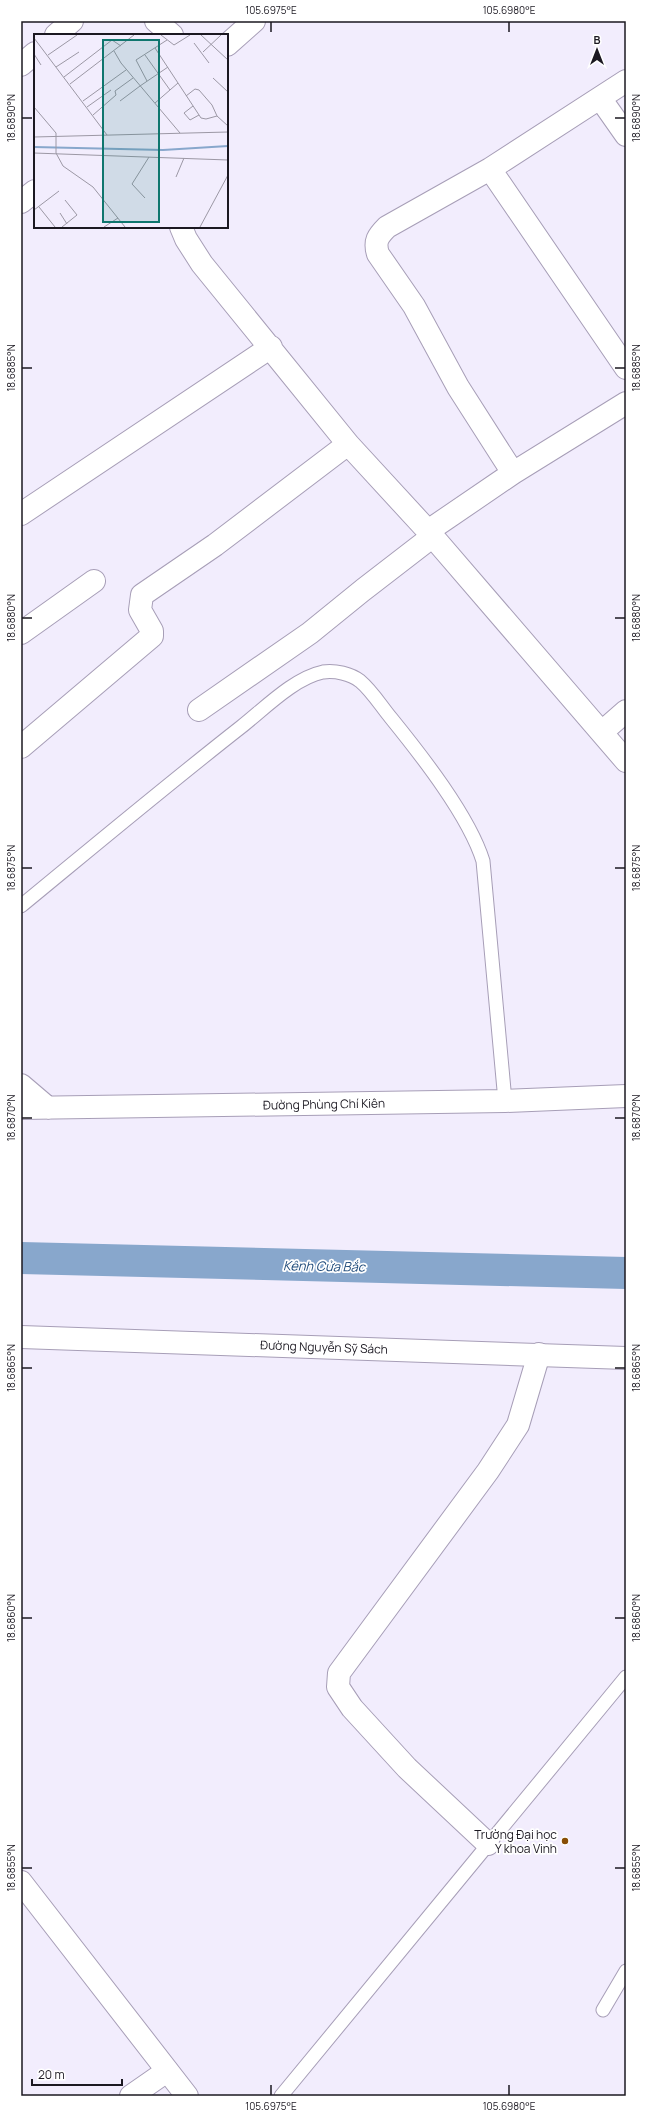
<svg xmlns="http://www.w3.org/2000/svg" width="647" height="2117" font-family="Manrope,sans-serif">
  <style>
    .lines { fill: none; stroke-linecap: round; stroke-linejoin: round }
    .canal { stroke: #88a7cc; stroke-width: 32 }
    .lane-casing { stroke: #a79eb7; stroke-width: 15 }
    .street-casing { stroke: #a79eb7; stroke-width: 24 }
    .secondary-casing { stroke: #a79eb7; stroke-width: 24 }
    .lane { stroke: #fff; stroke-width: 13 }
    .street { stroke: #fff; stroke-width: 22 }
    .secondary { stroke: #fff; stroke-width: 22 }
    .ticks { fill: none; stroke: #1b1821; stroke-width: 1.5 }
    .poi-dot { fill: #884e05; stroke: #fff; stroke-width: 1.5 }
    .labels { text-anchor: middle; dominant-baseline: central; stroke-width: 3.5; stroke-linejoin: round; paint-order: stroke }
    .street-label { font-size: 12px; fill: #1b1821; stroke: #fff }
    .poi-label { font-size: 12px; fill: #1b1821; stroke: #fff; text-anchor: end }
    .water-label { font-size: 13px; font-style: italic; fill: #1d4979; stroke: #fff }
    .inset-river { fill: none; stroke: #88a7cc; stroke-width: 2 }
    .inset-road { fill: none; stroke: #9c98a5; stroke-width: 1 }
    .view { fill: #0f766e; fill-opacity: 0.15; stroke: #0f766e; stroke-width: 2 }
    .inset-edge { fill: none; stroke: #1b1821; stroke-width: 2 }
    .neatline { fill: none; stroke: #1b1821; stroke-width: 1.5 }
    .ticks-label { font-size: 10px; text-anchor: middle; fill: #1b1821 }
  </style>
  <rect width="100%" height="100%" fill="#f2edfd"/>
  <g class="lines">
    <path class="canal" d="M21 1258 626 1273"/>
    <g class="lane-casing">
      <path id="lane" d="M21 906C94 846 167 785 241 727 264 709 294 678 323 672 335 670 351 674 360 681 372 691 381 706 391 718 421 755 469 816 483 861L505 1101
        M603 2010 626 1971
        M281 2096 626 1677"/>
    </g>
    <g class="street-casing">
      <path id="street" d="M156 21 172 35
        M56 35 72 21
        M227 45 254 21
        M21 65 35 53
        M600 98 626 135
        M490 169 626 368
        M21 202 35 191
        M181 227 186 239 202 264 348 444 428 531 626 761
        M513 473 458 387 414 306 378 254C374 241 378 236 387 227L490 169 626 81
        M21 514 271 347
        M428 531 513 473 626 403
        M21 633 94 581
        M199 710 310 633 363 590 433 536
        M602 732 626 711
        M21 747 152 636V631L140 610 142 595 215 545 348 444
        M21 1085 48 1108
        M21 1108 505 1101 626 1096
        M488 1844 407 1768 352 1708 338 1687 339 1673 488 1471 518 1425 539 1354
        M131 2096 167 2071"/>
    </g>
    <g class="secondary-casing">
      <path id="secondary" d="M21 1337 626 1358
        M21 1882 187 2096"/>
    </g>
    <use href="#lane" class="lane"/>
    <use href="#street" class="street"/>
    <use href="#secondary" class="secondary"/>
  </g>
  <path class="ticks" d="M271 22V32M509 22V32M22 118H32M615 118H625M22 368H32M615 368H625M22 618H32M615 618H625M22 868H32M615 868H625M22 1118H32M615 1118H625M22 1368H32M615 1368H625M22 1618H32M615 1618H625M22 1868H32M615 1868H625M271 2085V2095M509 2085V2095"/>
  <circle class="poi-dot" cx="565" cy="1841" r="4"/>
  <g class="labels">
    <g class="street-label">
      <text transform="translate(324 1104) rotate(-1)">Đường Phùng Chí Kiên</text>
      <text transform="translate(324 1347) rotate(2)">Đường Nguyễn Sỹ Sách</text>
    </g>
    <g class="poi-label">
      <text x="557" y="1834">Trường Đại học<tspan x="557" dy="14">Y khoa Vinh</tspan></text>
    </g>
    <g class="water-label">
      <text transform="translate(324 1266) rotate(1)">Kênh Cửa Bắc</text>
    </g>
  </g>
  <g transform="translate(34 34)">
    <rect width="194" height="194" fill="#f2edfd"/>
    <path class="inset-river" d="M0 113 129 116 194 112"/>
    <path class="inset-road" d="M127 1 140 11 156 1M167 1 194 26M0 4 73 101M160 9 175 29M121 14 167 84 172 85 183 82M80 17 87 29 146 99M169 18 187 1M0 20 7 31M14 21 43 1M111 21 136 56M22 33 45 18M30 43 78 6 87 12M179 44 194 58M113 47 102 26 133 6M36 50 100 1M106 52 134 33M152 62 161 55 165 56 178 71 183 82 194 92M49 67 92 36M86 67 106 52M121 69 144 49M159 72 150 79 156 86 165 81M0 73 22 99V119L29 132 59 153 91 193M53 73 77 56M59 81 82 61 81 57 99 44M0 103 194 98M0 119 194 126M142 143 150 124M111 164 98 150 115 123M5 173 21 193M0 176 25 157M26 179 33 190M28 193 43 181 31 166M70 193 84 184M166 193 194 141"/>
    <path class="view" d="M69 6H125V188H69Z"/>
    <rect width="194" height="194" class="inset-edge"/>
  </g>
  <rect width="647" height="2117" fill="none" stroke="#ffffff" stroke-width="44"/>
  <g transform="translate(597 50)" stroke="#ffffff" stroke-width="3" paint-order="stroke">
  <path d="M0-3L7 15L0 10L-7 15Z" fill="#1b1821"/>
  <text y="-6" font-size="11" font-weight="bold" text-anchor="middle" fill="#1b1821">B</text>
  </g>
  <path d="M32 2079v6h90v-6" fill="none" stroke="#1b1821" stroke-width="2"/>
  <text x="38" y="2079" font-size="12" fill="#1b1821" stroke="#ffffff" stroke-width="3" paint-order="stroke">20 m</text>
  <rect x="22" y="22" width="603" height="2073" class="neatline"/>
  <g class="ticks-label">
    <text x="271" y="14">105.6975°E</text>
    <text x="509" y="14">105.6980°E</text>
    <text transform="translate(11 118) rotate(-90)" y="4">18.6890°N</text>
    <text transform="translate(636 118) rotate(-90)" y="4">18.6890°N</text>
    <text transform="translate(11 368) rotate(-90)" y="4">18.6885°N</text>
    <text transform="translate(636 368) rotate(-90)" y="4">18.6885°N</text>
    <text transform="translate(11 618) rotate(-90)" y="4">18.6880°N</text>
    <text transform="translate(636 618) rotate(-90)" y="4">18.6880°N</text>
    <text transform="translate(11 868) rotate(-90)" y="4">18.6875°N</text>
    <text transform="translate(636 868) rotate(-90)" y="4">18.6875°N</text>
    <text transform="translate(11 1118) rotate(-90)" y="4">18.6870°N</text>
    <text transform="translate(636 1118) rotate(-90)" y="4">18.6870°N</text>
    <text transform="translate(11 1368) rotate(-90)" y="4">18.6865°N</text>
    <text transform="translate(636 1368) rotate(-90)" y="4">18.6865°N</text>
    <text transform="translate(11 1618) rotate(-90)" y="4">18.6860°N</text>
    <text transform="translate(636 1618) rotate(-90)" y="4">18.6860°N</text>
    <text transform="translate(11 1868) rotate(-90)" y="4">18.6855°N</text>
    <text transform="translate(636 1868) rotate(-90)" y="4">18.6855°N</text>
    <text x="271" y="2110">105.6975°E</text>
    <text x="509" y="2110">105.6980°E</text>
  </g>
</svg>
